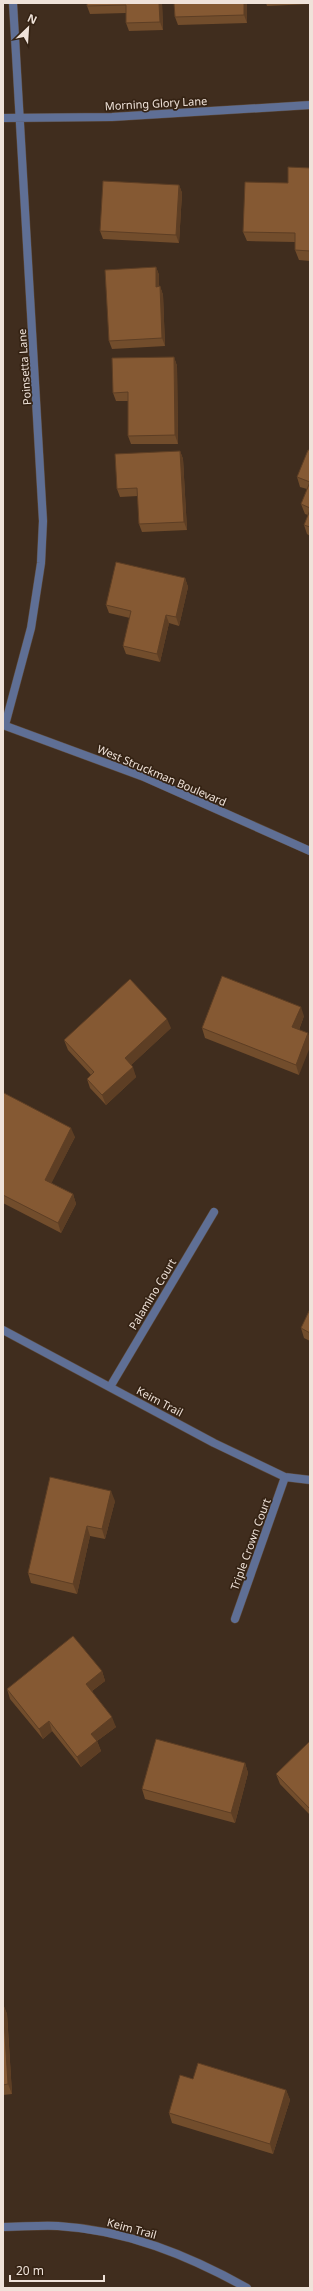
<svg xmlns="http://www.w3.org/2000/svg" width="313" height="2291" font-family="'Noto Sans',sans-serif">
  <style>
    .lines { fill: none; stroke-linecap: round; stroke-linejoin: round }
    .street-casing { stroke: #5c4a3c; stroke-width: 9 }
    .street { stroke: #5f6f95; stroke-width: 8 }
    .wall { fill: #724d2c }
    .shaded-wall { fill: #5d3e24 }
    .building { fill: #855933; stroke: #5d3e24 }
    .labels { text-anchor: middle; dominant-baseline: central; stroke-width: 3.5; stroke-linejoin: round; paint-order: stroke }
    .street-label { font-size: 11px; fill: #efe2d9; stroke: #352314 }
  </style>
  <rect width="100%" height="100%" fill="#402d1e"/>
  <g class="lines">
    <g class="street-casing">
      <path id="street" d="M3 118 112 117 310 105
        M3 725 144 777 310 851
        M5 725 31 628 41 563 43 521 13 3
        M3 1330 214 1443 285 1477 310 1480
        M110 1387 214 1212
        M235 1619 285 1477
        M3 2227C21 2227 40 2225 58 2226 126 2230 188 2255 247 2288"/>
    </g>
    <use href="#street" class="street"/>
  </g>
  <path class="wall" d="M162 3 163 30 129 31 126 23V13L90 14 87 6Z
    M174 3H247V23L178 25 175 17Z
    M266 3H310V4L267 6Z
    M310 168V261L299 260 295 250V242L247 241 243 232 288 183Z
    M179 185 182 193 179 243 103 239 100 231Z
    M156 267 159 275V286H160L163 295 165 346 112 349 109 341Z
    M174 357 177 366 178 444H131L128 436V401H116L113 393Z
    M310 450V536L307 534 304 525 308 515 305 514 301 504 307 489 300 487 297 477Z
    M180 451 183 459 187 530 142 532 139 524 138 496 120 497 117 489Z
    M185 578 188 587 179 626 169 623 160 662 126 654 123 646 130 618 109 613 106 605Z
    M304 1016 299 1030V1075L205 1038 202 1028Z
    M171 1028 131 1065 136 1077 106 1105 90 1088 87 1079 91 1075 68 1050 64 1040Z
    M3 1096 75 1137 51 1183 73 1194 76 1204 61 1233 3 1203Z
    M310 1309V1341L304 1338 301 1328Z
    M115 1501 105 1539 90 1536 77 1594 31 1583 28 1573Z
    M102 1671 105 1681 92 1691 116 1727 97 1741 101 1751 81 1767 52 1731 43 1739 10 1699 7 1689Z
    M310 1741V1815L280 1784 276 1774Z
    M245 1763 248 1773 235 1823 145 1799 142 1789Z
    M3 2004 7 2014 12 2094 3 2095Z
    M193 2079 286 2090 290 2100 273 2154 172 2123 169 2113Z"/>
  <path class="shaded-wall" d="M159 3H162L163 30 160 22Z
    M244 3H247V23L244 15Z
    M179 185 182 193 179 243 176 235Z
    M156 267 159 275V295L156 287Z
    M160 286 163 295 165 346 162 338Z
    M174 357 177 366 178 444 175 435Z
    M180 451 183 459 187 530 184 522Z
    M185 578 188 587 179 626 176 617Z
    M166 615 169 623 160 662 157 654Z
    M301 1007 304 1016 296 1037 292 1027Z
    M167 1019 171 1028 128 1068 125 1058Z
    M308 1033 310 1038V1047L299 1075 296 1065Z
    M133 1067 136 1077 106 1105 102 1095Z
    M71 1128 75 1137 48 1190 45 1180Z
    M73 1194 76 1204 61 1233 58 1223Z
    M111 1491 115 1501 105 1539 102 1529Z
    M87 1526 90 1536 77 1594 73 1584Z
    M102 1671 105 1681 89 1693 86 1684Z
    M112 1717 116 1727 97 1741 101 1751 81 1767 77 1757 91 1734Z
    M49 1721 52 1731 43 1739 39 1729Z
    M245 1763 248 1773 235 1823 231 1813Z
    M3 2004 7 2014 12 2094 8 2084Z
    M286 2090 290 2100 273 2154 270 2144Z"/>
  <path class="building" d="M87 3H159L160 22 126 23V5L87 6Z
    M174 3H244V15L175 17Z
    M288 167 310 168V251L295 250V233L243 232 245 182 288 183Z
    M103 181 179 185 176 235 100 231Z
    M156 267V287L160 286 162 338 109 341 105 270Z
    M174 357 175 435 128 436V392L113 393 112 358Z
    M308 450H310V482L297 477Z
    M180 451 184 522 139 524 137 488 117 489 115 454Z
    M310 482V508L301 504Z
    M310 510V527L304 525Z
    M116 562 185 578 176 617 166 615 157 654 123 646 131 611 106 605Z
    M222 976 301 1007 292 1027 308 1033 296 1065 202 1028Z
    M130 979 167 1019 125 1058 133 1067 102 1095 87 1079 94 1072 64 1040Z
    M4 1093 71 1128 45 1180 73 1194 58 1223 3 1195V1096Z
    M310 1309V1333L301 1328Z
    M50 1477 111 1491 102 1529 87 1526 73 1584 28 1573Z
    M73 1636 102 1671 86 1684 112 1717 91 1734 97 1741 77 1757 49 1721 39 1729 7 1689Z
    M156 1739 245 1763 231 1813 142 1789Z
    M310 1741V1809L276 1774Z
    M3 2004 8 2084 3 2085Z
    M198 2063 286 2090 270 2144 169 2113 180 2075 193 2079Z"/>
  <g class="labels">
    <g class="street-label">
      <text transform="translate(156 103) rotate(-3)">Morning Glory Lane</text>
      <text transform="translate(24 367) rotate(-94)">Poinsetta Lane</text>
      <text transform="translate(162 775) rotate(23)">West Struckman Boulevard</text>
      <text transform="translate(152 1294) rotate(-59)">Palamino Court</text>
      <text transform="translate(160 1401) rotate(28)">Keim Trail</text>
      <text transform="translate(250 1544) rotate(-70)">Triple Crown Court</text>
      <text transform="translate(132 2228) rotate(15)">Keim Trail</text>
    </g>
  </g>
  <rect width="313" height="2291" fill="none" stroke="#efe2d9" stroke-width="8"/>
  <g transform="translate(28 28) rotate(25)" stroke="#352314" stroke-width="3" paint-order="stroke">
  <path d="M0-3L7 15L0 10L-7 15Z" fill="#efe2d9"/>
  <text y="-6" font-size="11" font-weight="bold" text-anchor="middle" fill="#efe2d9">N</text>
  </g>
  <path d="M10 2275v6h94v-6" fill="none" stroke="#efe2d9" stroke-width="2"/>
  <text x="16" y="2275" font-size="12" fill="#efe2d9" stroke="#352314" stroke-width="3" paint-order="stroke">20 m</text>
</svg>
